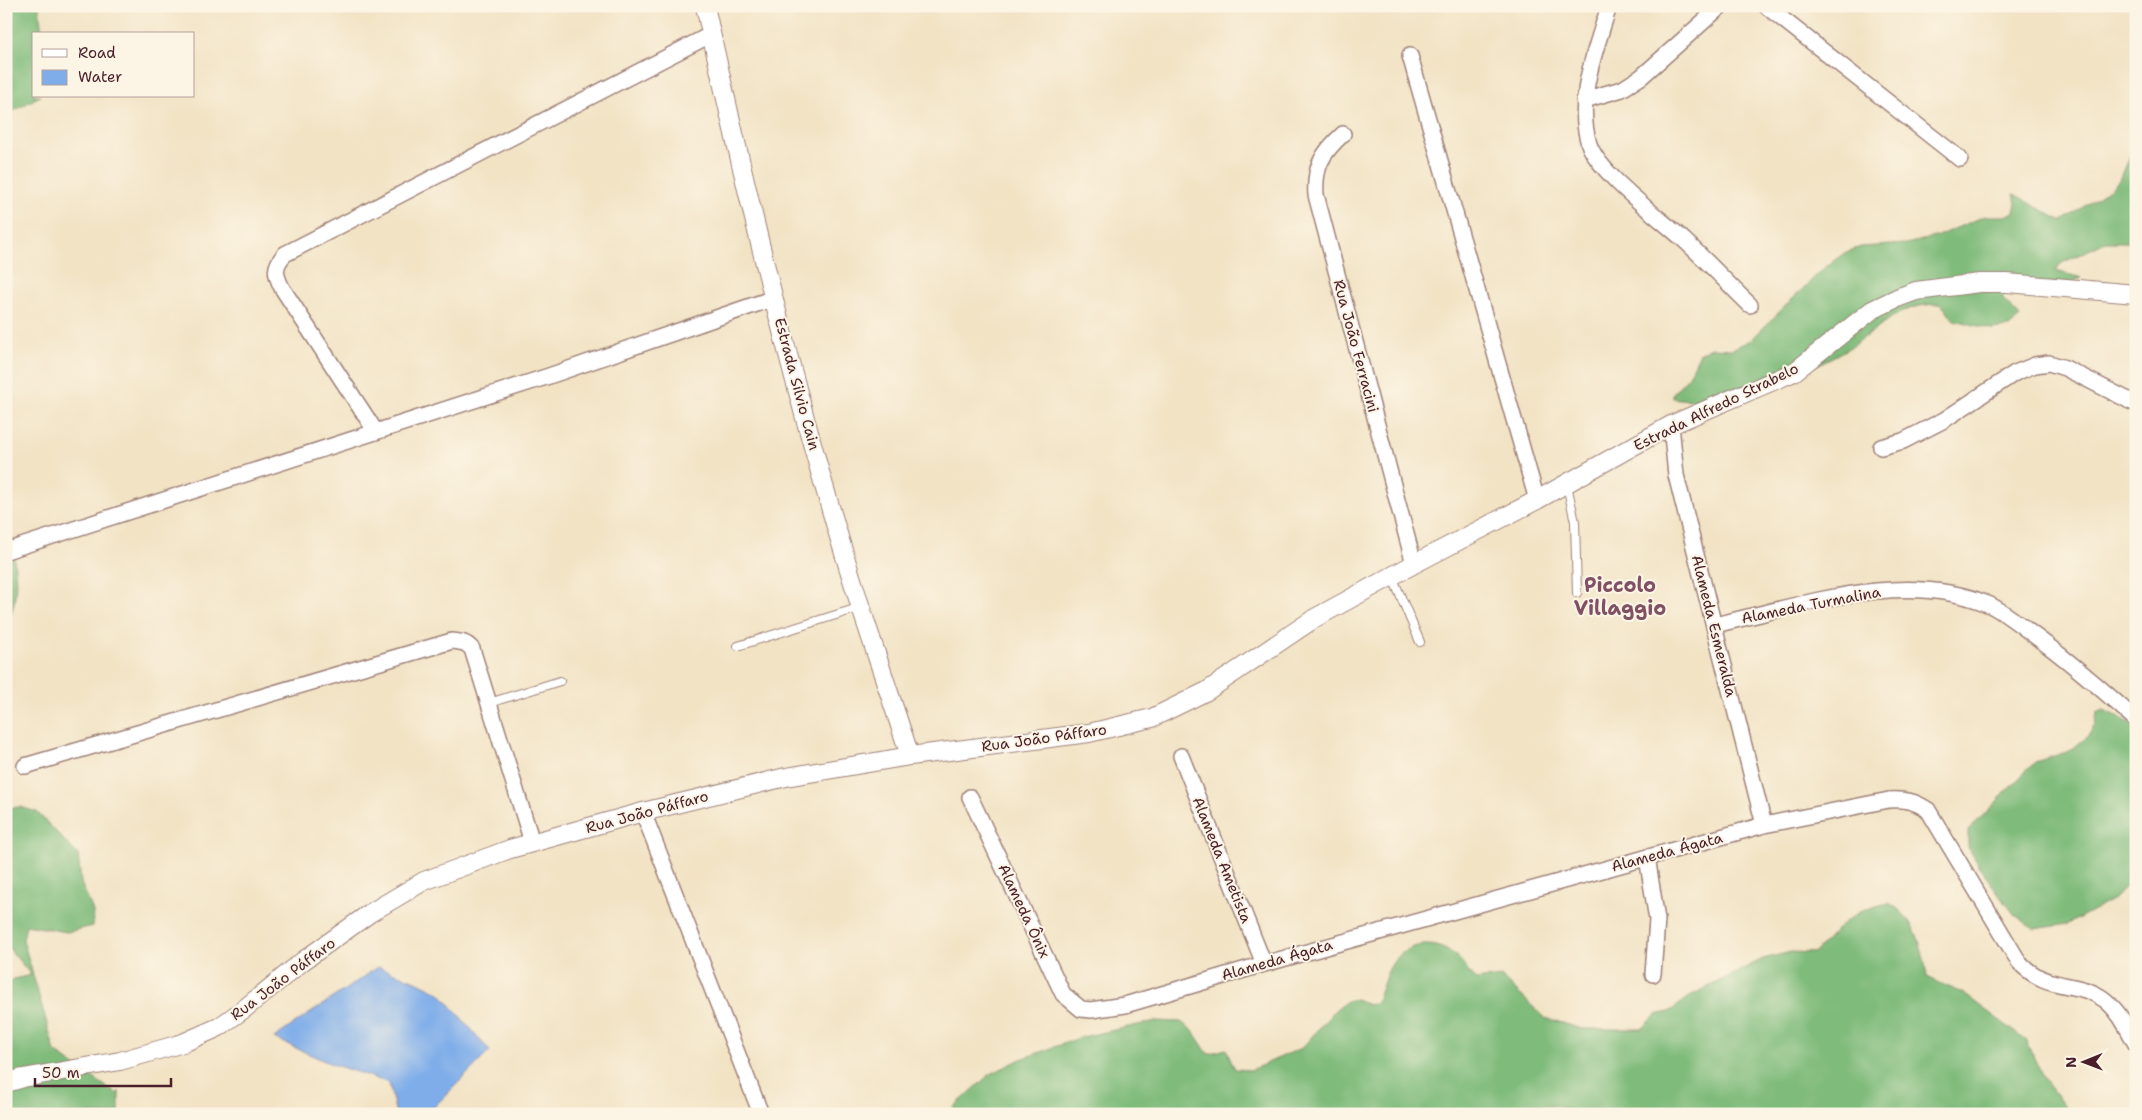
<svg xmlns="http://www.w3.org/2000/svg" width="2142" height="1120" font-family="'Shantell Sans',sans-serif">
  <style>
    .forest { fill: #7fbb7a; stroke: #646d52 }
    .water { fill: #7fade9; stroke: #64668a }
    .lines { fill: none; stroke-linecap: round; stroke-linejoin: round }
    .service-casing { stroke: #9e8178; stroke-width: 10 }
    .minor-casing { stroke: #9e8178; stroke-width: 18 }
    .tertiary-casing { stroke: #9e8178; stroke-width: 20 }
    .service { stroke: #fff; stroke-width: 8 }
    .minor { stroke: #fff; stroke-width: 15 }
    .tertiary { stroke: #fff; stroke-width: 18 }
    .labels { text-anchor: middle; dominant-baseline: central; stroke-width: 4; stroke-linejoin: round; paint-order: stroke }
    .street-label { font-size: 15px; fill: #4a1f2b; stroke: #fcf5e5 }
    .district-label { font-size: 20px; font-weight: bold; fill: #805064; stroke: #fcf5e5 }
  </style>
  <rect width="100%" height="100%" fill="#fcf5e5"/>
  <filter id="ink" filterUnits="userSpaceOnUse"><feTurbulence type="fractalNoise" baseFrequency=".02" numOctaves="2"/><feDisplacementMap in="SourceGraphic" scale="10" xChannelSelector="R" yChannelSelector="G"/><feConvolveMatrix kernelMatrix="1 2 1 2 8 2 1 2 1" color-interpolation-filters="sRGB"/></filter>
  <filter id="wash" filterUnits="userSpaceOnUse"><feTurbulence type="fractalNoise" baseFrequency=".0096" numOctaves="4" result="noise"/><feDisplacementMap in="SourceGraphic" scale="20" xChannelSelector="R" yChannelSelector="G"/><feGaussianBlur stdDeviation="1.12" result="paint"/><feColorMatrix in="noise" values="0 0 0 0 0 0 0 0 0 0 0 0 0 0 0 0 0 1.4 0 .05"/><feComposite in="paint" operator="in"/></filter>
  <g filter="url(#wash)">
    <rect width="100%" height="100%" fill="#f2e3c5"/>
    <path class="forest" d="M6 6H39L42 34H34V96H40L6 115Z
      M2136 141V242H2105L2060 264 2056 271 2082 278 2064 285 2006 289 2002 298 2020 317 2009 327 1991 329 1954 320 1941 304C1895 304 1882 328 1847 349 1799 376 1728 408 1673 398V393L1689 376 1700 353 1712 348 1732 349 1751 340 1824 268 1846 252 1861 247 1906 244 1935 237 1985 216H2006L2014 212 2016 203 2014 194 2062 221 2110 189 2121 178Z
      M6 532 9 533C15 560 22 598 6 624Z
      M2104 710 2130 723 2136 729V877L2114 899 2068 924 2034 929 2014 914 1984 874 1968 847V831L2035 762 2070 751 2089 735 2095 724 2097 713Z
      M20 807 37 812 78 855 81 883 93 911V926L67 932 26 925 23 940 55 1052 117 1094 119 1091V1114H6V985L14 979 31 975 7 946 6 938V808Z
      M1889 903C1916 918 1923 948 1927 977L1964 994 2026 1040 2042 1076 2070 1114H1574C1557 1102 1534 1104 1514 1108 1508 1110 1502 1113 1496 1114 1473 1115 1451 1112 1430 1111L1425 1114H955L954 1107 989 1075 1021 1059 1082 1037 1156 1021 1181 1022 1193 1031 1208 1054 1226 1049 1235 1069 1251 1070 1302 1048 1335 1010 1347 1001 1356 999 1368 1005 1376 1003C1382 990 1386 970 1395 960 1412 940 1438 941 1457 957 1465 963 1467 974 1476 980L1501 977 1545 1018 1583 1029H1642L1656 1015 1669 1012 1694 994 1763 959 1791 952 1815 953C1841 925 1849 911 1889 903Z"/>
    <path class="water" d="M378 967 416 981 440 993 490 1051 427 1114H396L389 1083 329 1063 274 1038Z"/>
  </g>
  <g filter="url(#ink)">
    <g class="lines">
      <g class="service-casing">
        <path id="service" d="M1567 485 1575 522 1577 593
          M1392 576 1420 642
          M738 646 861 607
          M489 703 560 681"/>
      </g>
      <g class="minor-casing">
        <path id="minor" d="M1609 6C1596 50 1575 98 1589 144 1599 174 1660 218 1685 241 1707 261 1728 284 1750 305
          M1766 6 1960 159
          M1410 56 1537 500
          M1584 100 1622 89 1641 77 1721 6
          M1343 134C1322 153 1314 167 1316 195L1414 564
          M1671 425 1676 475 1764 825
          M376 432 282 288C275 274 273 267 285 254L712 34
          M1881 447 1903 441 1944 420 2015 373 2035 365 2049 363 2065 368 2136 404
          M6 551 549 376 774 298
          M1714 625C1800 606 1905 568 1990 605 2004 612 2018 623 2031 633 2068 660 2102 689 2136 720
          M1181 756 1264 964
          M25 766 452 641C461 642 466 642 472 649L532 842
          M970 797 1063 994 1081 1009 1091 1010 1125 1005 1264 964 1764 825 1889 800C1904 799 1915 801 1928 810L2019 962C2048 993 2077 979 2105 1000 2120 1012 2127 1028 2136 1044
          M643 812 761 1114
          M1647 857 1657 920 1653 974"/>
      </g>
      <g class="tertiary-casing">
        <path id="tertiary" d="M705 6C750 208 798 411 861 608 877 657 894 707 910 756
          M6 1083 23 1078 120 1061 183 1043 219 1027 244 1009 303 961 370 913 424 881 510 849 643 812 786 777 910 756 1089 733 1152 718 1207 691 1315 618 1414 564 1537 500 1671 425 1794 372 1872 310 1897 298 1916 291 1979 283H2007L2136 294"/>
      </g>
      <use href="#service" class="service"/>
      <use href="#minor" class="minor"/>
      <use href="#tertiary" class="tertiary"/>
    </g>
  </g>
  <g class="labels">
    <g class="street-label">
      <text transform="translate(1356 346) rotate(75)">Rua João Ferracini</text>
      <text transform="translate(797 384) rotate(75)">Estrada Silvio Cain</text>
      <text transform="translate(1716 407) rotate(-26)">Estrada Alfredo Strabelo</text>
      <text transform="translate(1811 605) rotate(-11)">Alameda Turmalina</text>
      <text transform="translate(1714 626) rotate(76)">Alameda Esmeralda</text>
      <text transform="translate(1044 738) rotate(-8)">Rua João Páffaro</text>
      <text transform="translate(647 812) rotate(-15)">Rua João Páffaro</text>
      <text transform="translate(1667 852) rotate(-15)">Alameda Ágata</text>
      <text transform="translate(1222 860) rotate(68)">Alameda Ametista</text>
      <text transform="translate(1024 911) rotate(65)">Alameda Ônix</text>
      <text transform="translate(1277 960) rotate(-16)">Alameda Ágata</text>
      <text transform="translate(283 979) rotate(-37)">Rua João Páffaro</text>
    </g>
    <g class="district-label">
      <text x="1620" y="585">Piccolo<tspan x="1620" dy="23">Villaggio</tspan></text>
    </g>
  </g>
  <rect width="2142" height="1120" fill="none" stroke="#fcf5e5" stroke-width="25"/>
  <rect x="32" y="32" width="162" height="65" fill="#fcf5e5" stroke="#b59f9b"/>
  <rect x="42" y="49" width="25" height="8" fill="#ffffff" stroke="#b59f9b"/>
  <text x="78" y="58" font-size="15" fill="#4a1f2b">Road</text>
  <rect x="42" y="70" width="25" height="15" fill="#7fade9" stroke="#b59f9b"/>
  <text x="78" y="82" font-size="15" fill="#4a1f2b">Water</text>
  <g transform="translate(2084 1062) rotate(269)" stroke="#fcf5e5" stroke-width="4" paint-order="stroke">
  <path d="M0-4L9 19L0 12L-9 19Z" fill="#4a1f2b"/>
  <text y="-8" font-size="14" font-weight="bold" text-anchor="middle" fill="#4a1f2b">N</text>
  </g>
  <path d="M35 1078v8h136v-8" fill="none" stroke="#4a1f2b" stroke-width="2.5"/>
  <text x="42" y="1078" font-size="15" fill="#4a1f2b" stroke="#fcf5e5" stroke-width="4" paint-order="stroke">50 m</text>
</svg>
